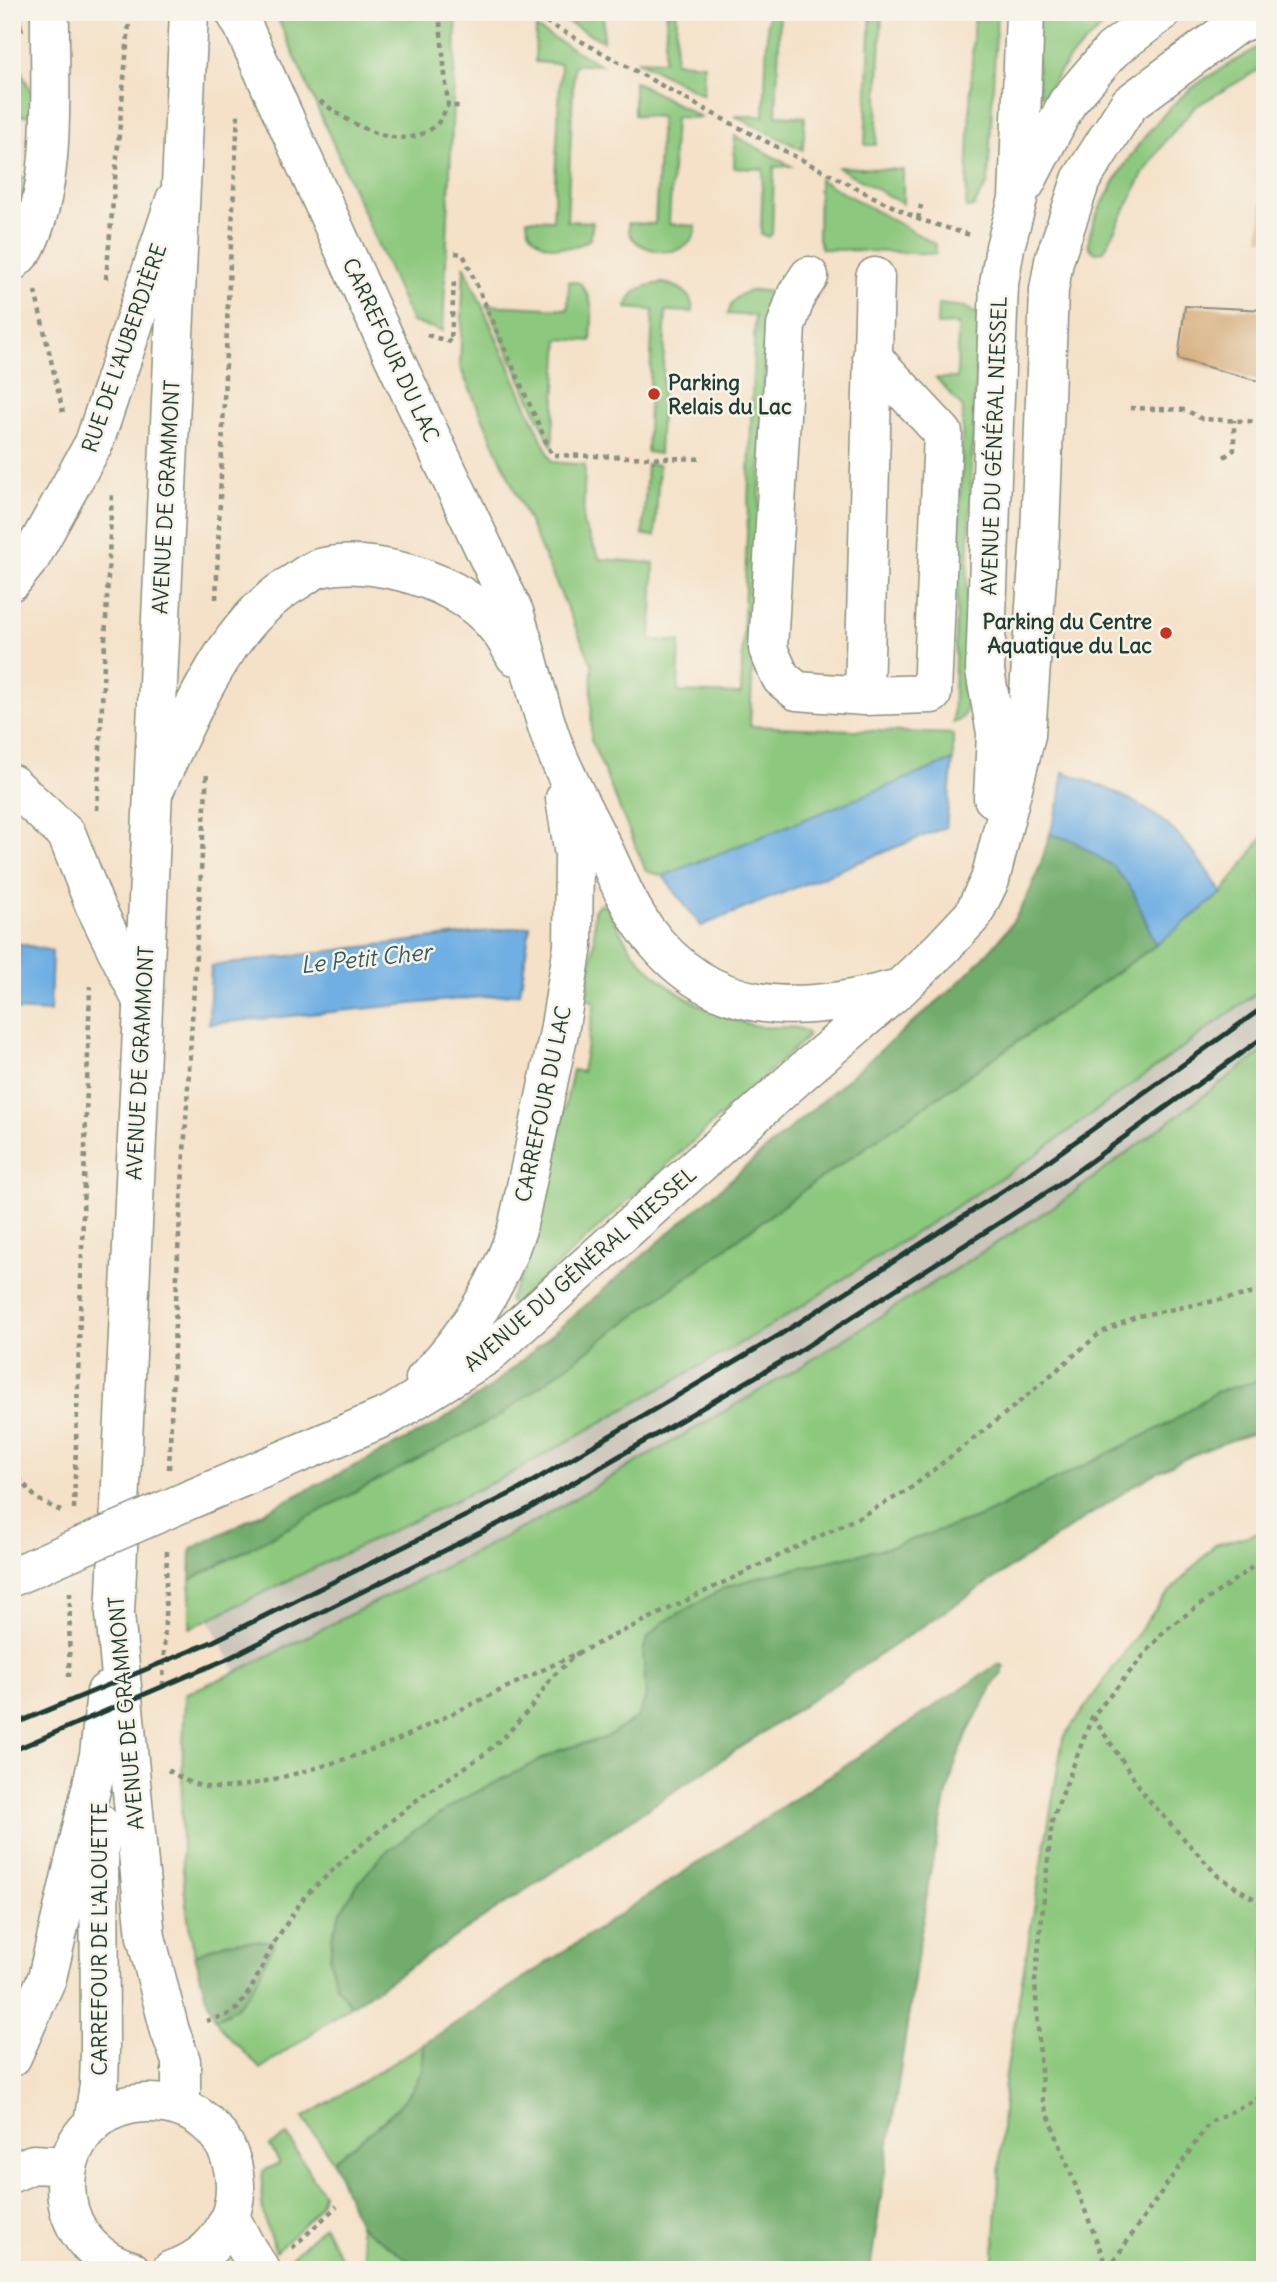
<svg xmlns="http://www.w3.org/2000/svg" width="1277" height="2282" font-family="Delius,sans-serif">
  <style>
    .industrial { fill: #c9c3b8 }
    .green { fill: #8cc87d; stroke: #568258; stroke-width: 2 }
    .forest { fill: #71ac6c; stroke: #487450; stroke-width: 2 }
    .water { fill: #70afe3; stroke: #48768c; stroke-width: 2 }
    .building { fill: #d4ac7a }
    .lines { fill: none; stroke-linecap: round; stroke-linejoin: round }
    .minor-casing { stroke: #8a8f7e; stroke-width: 41 }
    .major-casing { stroke: #8a8f7e; stroke-width: 41 }
    .path { stroke: #8a8f7e; stroke-width: 4.5; stroke-dasharray: 5 5; stroke-linecap: butt }
    .minor { stroke: #fff; stroke-width: 38 }
    .major { stroke: #fff; stroke-width: 38 }
    .rail { stroke: #1f3d34; stroke-width: 5 }
    .minor-bridge-casing { stroke: #8a8f7e; stroke-width: 41; stroke-linecap: butt }
    .minor-bridge { stroke: #fff; stroke-width: 38 }
    .poi-dot { fill: #c8321e; stroke: #f7f3e8; stroke-width: 2.5 }
    .labels { text-anchor: middle; dominant-baseline: central; stroke-width: 5; stroke-linejoin: round; paint-order: stroke }
    .street-label { font-size: 21px; fill: #1f3d34; stroke: #f7f3e8 }
    .poi-label { font-size: 21px; font-weight: bold; fill: #1f3d34; stroke: #f7f3e8; text-anchor: start }
    .water-label { font-size: 23px; font-style: italic; fill: #335a60; stroke: #f7f3e8 }
  </style>
  <rect width="100%" height="100%" fill="#f7f3e8"/>
  <filter id="ink" filterUnits="userSpaceOnUse"><feTurbulence type="fractalNoise" baseFrequency=".0143" numOctaves="2"/><feDisplacementMap in="SourceGraphic" scale="14" xChannelSelector="R" yChannelSelector="G"/><feConvolveMatrix kernelMatrix="1 2 1 2 8 2 1 2 1" color-interpolation-filters="sRGB"/></filter>
  <filter id="wash" filterUnits="userSpaceOnUse"><feTurbulence type="fractalNoise" baseFrequency=".00686" numOctaves="4" result="noise"/><feDisplacementMap in="SourceGraphic" scale="28" xChannelSelector="R" yChannelSelector="G"/><feGaussianBlur stdDeviation="1.57" result="paint"/><feColorMatrix in="noise" values="0 0 0 0 0 0 0 0 0 0 0 0 0 0 0 0 0 1.4 0 .05"/><feComposite in="paint" operator="in"/></filter>
  <g filter="url(#wash)">
    <rect width="100%" height="100%" fill="#f4e1c8"/>
    <path class="industrial" d="M1265 987V1050L1061 1202 802 1366 534 1522 236 1672 209 1620 512 1473 772 1325 1032 1157Z"/>
    <path class="green" d="M275 12H457L443 331 412 322Z
      M548 12H604L603 41Z
      M667 12H677L675 62 704 64 703 95 636 60 664 61Z
      M768 12H780L776 115 805 117 803 150 735 116H764Z
      M871 12H882L876 145H865Z
      M974 12H997L988 183 973 207 966 208Z
      M1035 12H1117L1070 58 1045 93 1039 96Z
      M536 28 601 65H574L567 221 593 222 590 239C571 254 527 250 527 219L553 220 561 64 535 62Z
      M1265 43V66L1195 107 1166 140 1142 176 1104 251 1095 252 1089 247C1087 232 1098 211 1106 197 1125 161 1149 127 1179 99 1204 76 1236 61 1265 43Z
      M12 51 36 102 34 116 12 115Z
      M634 81 702 118 675 117 669 224 696 226C695 262 639 255 630 234 628 231 629 227 628 223L655 224 661 117 634 115Z
      M735 136 791 166 774 167 772 234 768 237 761 234 763 169 734 168Z
      M837 167 903 170V204Z
      M12 177H30L12 236Z
      M819 179 935 244 936 254 822 249 818 239Z
      M464 265 552 462 585 465 583 524 600 559 654 563 651 640 680 642 678 692 741 694 755 316 728 314C735 287 757 288 780 294L767 321 750 726 953 734V760L663 876 646 871 591 740 592 664 460 367Z
      M569 281 580 283C596 302 592 317 591 341L559 339 552 447 487 305 568 309Z
      M663 283C681 287 692 292 693 312L666 311 659 454 647 452 653 310 626 308C633 289 643 285 663 283Z
      M938 304 965 307 978 315 963 688C967 701 971 718 953 723L963 408 936 378H957L958 324 937 325Z
      M647 464 659 465 655 536 643 535Z
      M1265 834V987L1033 1157 772 1325 512 1473 190 1628V1580L501 1414 804 1190 1156 945 1222 893Z
      M599 904 607 906C613 919 620 932 628 944 656 986 712 1018 762 1027 776 1029 799 1023 808 1034L807 1037 515 1304H511L509 1299 523 1274 530 1252 555 1154 573 1070 582 1072 595 1002 586 999 594 942V911Z
      M1265 1050V1379L1216 1392 1170 1423 982 1516 890 1547 763 1576 726 1587 662 1623 643 1651 646 1697 638 1717 605 1738 560 1750 461 1800 414 1831 357 1885 340 1913 332 1937 330 1960 336 1985 351 2006 260 2069C245 2050 227 2039 215 2019L227 2015 242 1941 225 1943 195 1955C175 1870 182 1780 185 1694L236 1672 534 1522 802 1366 1061 1202Z
      M1265 1531V2270H993L1005 2080 1063 1738 1162 1600 1215 1545Z
      M424 2044C423 2052 424 2063 421 2071 410 2107 361 2138 333 2161L303 2118Z
      M287 2135 323 2194C322 2211 288 2239 276 2251 263 2222 259 2203 263 2171L280 2163 270 2146Z
      M359 2225 419 2267 423 2270H374L365 2255Z
      M324 2226 347 2270H291L286 2262Z"/>
    <path class="forest" d="M1050 834 1072 840 1114 867 1133 891 1156 945 804 1190 501 1415 190 1580 191 1549 435 1425 491 1387 955 986C981 960 1008 934 1025 901 1036 880 1043 857 1050 834Z
      M1265 1379V1430C1217 1443 1174 1461 1132 1487L351 2006 336 1986 330 1960 332 1937 340 1913 357 1885 381 1856 414 1831 461 1800 560 1750 605 1738 638 1717 646 1697 643 1651 649 1636 662 1623 726 1587 763 1576 890 1547 982 1516 1170 1423 1216 1392Z
      M998 1664 1004 1666 1003 1673 996 1680 968 1732 956 1761 947 1795 930 1873 870 2270H423L359 2225 333 2161C361 2138 410 2107 421 2071 424 2063 423 2052 424 2044Z
      M242 1941H275C260 1972 250 2007 215 2019L205 1994 195 1955 225 1943Z"/>
    <path class="water" d="M953 760 946 827 701 926 663 876Z
      M1063 772C1108 787 1156 807 1187 845 1200 860 1211 877 1222 893L1156 945 1133 891 1114 867 1072 840 1050 834 1060 800Z
      M530 926 520 993 209 1024 211 966Z
      M12 942 52 951 50 1012 12 1010Z"/>
    <g id="blocks">
      <path class="building" d="M12 12H18L23 30 12 33Z
        M1263 184H1265V239H1259Z
        M1185 306 1265 310V383L1178 359Z"/>
    </g>
  </g>
  <g filter="url(#ink)">
    <use href="#blocks" fill-opacity="0" stroke="#8a8f7e" stroke-width="2"/>
    <g class="lines">
      <g class="minor-casing">
        <path id="minor" d="M235 12 243 26 370 307 514 612C530 659 538 708 557 754 571 787 588 819 604 850 617 877 628 906 646 930 710 1017 797 1015 891 990
          M1025 184 1067 103 1112 50 1162 12
          M12 262C17 257 23 252 26 246 58 183 49 83 50 12
          M809 276 797 294 786 326 768 649 781 678 797 691 864 696 875 277
          M12 581 31 557 94 443 175 200
          M864 696 932 694 943 433 872 357
          M12 784 67 835 94 904 143 1003
          M153 793C188 721 224 622 297 581 304 576 312 570 320 568 346 561 374 565 399 571 436 580 475 598 498 629 505 637 510 647 515 656
          M993 798 996 733 985 671 999 284 1005 247 1018 199 1025 12
          M425 1379C467 1335 498 1287 517 1229L559 1032 573 946 574 855 565 798
          M189 1500 392 1414 486 1356 800 1074 900 988 941 949 973 915 990 880 1026 735 1040 535 1049 290 1054 261 1081 180 1129 104 1237 24 1265 15
          M12 1577 55 1558"/>
      </g>
      <g class="major-casing">
        <path id="major" d="M12 2057 47 1978 99 1755 106 1692
          M181 2108V2061L170 2031 146 1937 115 1614 189 12
          M93 2124 99 2085 100 2051 99 1823
          M12 2173 33 2164 68 2166
          M230 2217 247 2249 261 2270
          M131 2270C35 2242 50 2105 147 2103 248 2100 270 2239 171 2270"/>
      </g>
      <path class="path" d="M439 12 448 106H462
        M528 12 719 117 862 191 918 219 970 235
        M320 101C351 124 401 156 436 125 441 120 444 112 448 106
        M918 219 921 205
        M455 253 463 254 552 455 704 459
        M106 279 130 12
        M35 291 63 412
        M427 335 451 342 454 280
        M1130 408 1186 410 1202 419 1265 422
        M1224 457 1234 450V420
        M216 599 228 302 238 114
        M97 810 112 493
        M169 1469 178 1252 207 772
        M12 1470 37 1499 63 1512
        M74 1509 90 986
        M69 1677 70 1591
        M163 1686 167 1551
        M1093 1717 1147 1798 1217 1875 1265 1906
        M168 1770C181 1778 193 1785 207 1787 226 1790 248 1785 266 1781 313 1770 359 1756 404 1737L857 1518 907 1491 1017 1404 1100 1333 1138 1316 1265 1291
        M206 2021 227 2015 238 2008 251 1989 275 1941 305 1896 349 1855 423 1795 482 1756 507 1734 531 1707 552 1677 581 1650
        M292 2248 337 2206
        M1108 2269 1210 2122 1265 2095
        M1108 2270 1043 2101 1035 1982 1052 1821 1092 1717 1165 1630 1265 1558"/>
      <use href="#minor" class="minor"/>
      <use href="#major" class="major"/>
      <path class="rail" d="M12 1725 214 1641 520 1489 778 1336 1037 1169 1265 1006
        M12 1751 227 1659 530 1508 793 1355 1052 1189 1265 1036"/>
      <g class="minor-bridge-casing">
        <path id="minor-bridge" d="M55 1558 189 1500"/>
      </g>
      <use href="#minor-bridge" class="minor-bridge"/>
    </g>
  </g>
  <g class="poi-dot">
    <circle cx="654" cy="394" r="7"/>
    <circle cx="1166" cy="633" r="7"/>
  </g>
  <g class="labels">
    <g class="street-label">
      <text transform="translate(124 348) rotate(-71)">RUE DE L'AUBERDIÈRE</text>
      <text transform="translate(391 350) rotate(65)">CARREFOUR DU LAC</text>
      <text transform="translate(994 446) rotate(-88)">AVENUE DU GÉNÉRAL NIESSEL</text>
      <text transform="translate(166 497) rotate(-87)">AVENUE DE GRAMMONT</text>
      <text transform="translate(140 1063) rotate(-87)">AVENUE DE GRAMMONT</text>
      <text transform="translate(543 1104) rotate(-78)">CARREFOUR DU LAC</text>
      <text transform="translate(580 1269) rotate(-41)">AVENUE DU GÉNÉRAL NIESSEL</text>
      <text transform="translate(126 1713) rotate(-95)">AVENUE DE GRAMMONT</text>
      <text transform="translate(99 1939) rotate(-90)">CARREFOUR DE L'ALOUETTE</text>
    </g>
    <g class="poi-label">
      <text x="668" y="382">Parking<tspan x="668" dy="24">Relais du Lac</tspan></text>
      <text x="1152" y="621" text-anchor="end">Parking du Centre<tspan x="1152" dy="24">Aquatique du Lac</tspan></text>
    </g>
    <g class="water-label">
      <text transform="translate(366 958) rotate(-6)">Le Petit Cher</text>
    </g>
  </g>
  <rect width="1277" height="2282" fill="none" stroke="#f7f3e8" stroke-width="42"/>
</svg>
